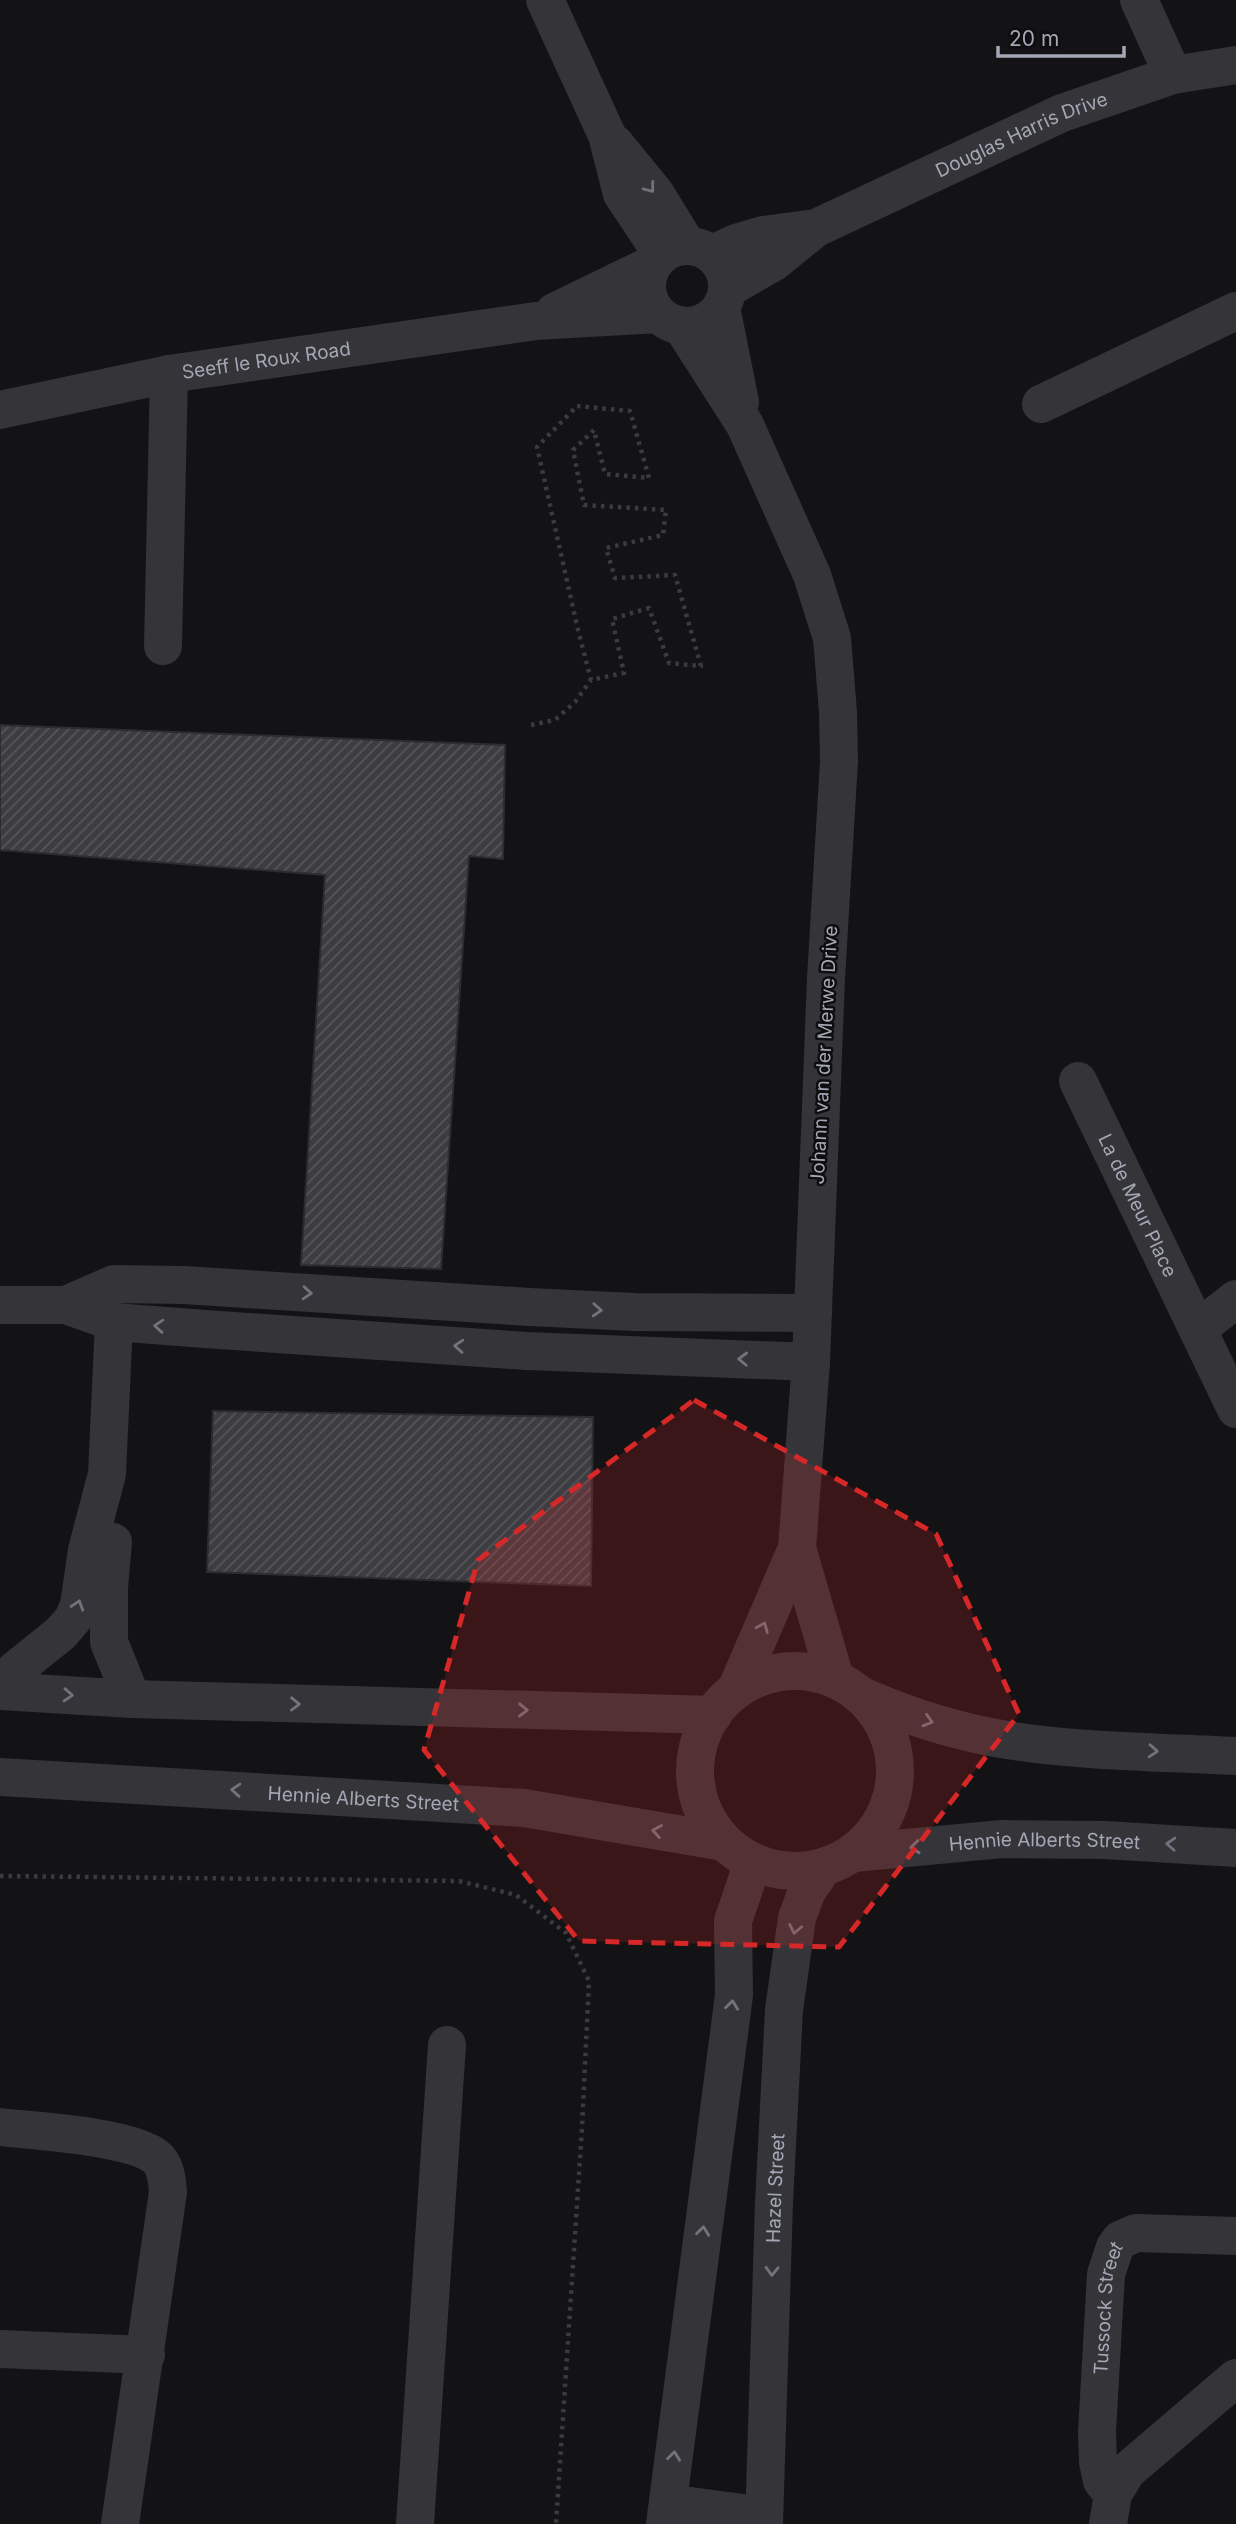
<svg xmlns="http://www.w3.org/2000/svg" width="1236" height="2524" font-family="Inter,sans-serif">
  <style>
    .building { fill: url(#building-hatch); stroke: #2d2c30; stroke-width: 2 }
    .lines { fill: none; stroke-linecap: round; stroke-linejoin: round }
    .path { stroke: #3a3b40; stroke-width: 4.5; stroke-dasharray: 3.5 5; stroke-linecap: butt }
    .minor { stroke: #343439; stroke-width: 38 }
    .oneway { stroke: #72737d }
    .marked { fill: #d62828; fill-opacity: 0.2; stroke: #d62828; stroke-width: 5; stroke-dasharray: 14 9; stroke-linejoin: round }
    .labels { text-anchor: middle; dominant-baseline: central; stroke-width: 5; stroke-linejoin: round; paint-order: stroke }
    .street-label { font-size: 19px; fill: #a4a7b4; stroke: #0e0d0f }
  </style>
  <defs>
    <pattern id="building-hatch" width="6" height="6" patternUnits="userSpaceOnUse" patternTransform="scale(1.75)"><rect width="6" height="6" fill="#3d3c41"/><path d="M-1 1l2-2M0 6l6-6M5 7l2-2" fill="none" stroke="#56555a"/></pattern>
  </defs>
  <rect width="100%" height="100%" fill="#131214"/>
  <path class="building" d="M0 725 505 745 503 859 469 856 441 1269 301 1265 325 875 0 850Z
    M213 1411 593 1417 591 1586 207 1572Z"/>
  <g class="lines">
    <path class="path" d="M577 406 630 411 649 478 605 474 594 430 573 450 584 505 666 510 663 535 606 548 615 578 675 575 701 666 669 663 649 608 612 619 624 673 591 680 578 630 537 447Z
      M531 725 555 720 575 702 591 680
      M0 1876 459 1881 516 1895 566 1933 589 1981 582 2128 556 2524"/>
    <g class="minor">
      <path d="M545 0 607 135 622 194 662 254"/>
      <path d="M1139 0 1173 75"/>
      <path d="M615 144 655 193 687 245"/>
      <circle cx="687" cy="286" r="40"/>
      <path id="s1" d="M712 254 736 243 763 235 816 228 1062 113 1173 75 1236 65"/>
      <path d="M727 289 774 262 816 228"/>
      <path d="M721 307 740 402"/>
      <path d="M554 312 653 264"/>
      <path d="M681 325 745 425 812 575 832 638 838 712 839 761 826 978 811 1362 797 1548 736 1690"/>
      <path d="M1041 404 1236 311"/>
      <path id="s2" d="M0 410 169 374 536 321 658 314"/>
      <path d="M163 646 169 374"/>
      <path id="s3" d="M1078 1081 1236 1409"/>
      <path d="M0 1305H66L114 1322 205 1329 527 1351 811 1362"/>
      <path d="M66 1305 114 1284 184 1285 529 1307 635 1312 813 1313"/>
      <path d="M1198 1329 1236 1299"/>
      <path d="M113 1542 109 1588V1642L132 1699"/>
      <path d="M797 1548 835 1678"/>
      <circle cx="795" cy="1771" r="100"/>
      <path d="M0 1690 15 1670 61 1633 73 1619 79 1605 87 1550 107 1474 114 1322"/>
      <path d="M0 1691 132 1699 713 1715"/>
      <path d="M864 1697C910 1717 957 1732 1007 1740 1082 1752 1160 1752 1236 1756"/>
      <path id="s4" d="M0 1777 524 1808 724 1842"/>
      <path id="s5" d="M853 1853 1002 1839 1105 1840 1236 1848"/>
      <path d="M0 2127C34 2131 131 2136 156 2157 166 2165 167 2180 168 2192L120 2524"/>
      <path d="M0 2349 146 2355"/>
      <path id="s6" d="M1113 2494 1102 2481 1098 2462 1097 2432 1106 2274 1115 2247 1120 2240 1136 2233 1236 2236"/>
      <path d="M668 2503 764 2516"/>
      <path d="M415 2524 447 2045"/>
      <path d="M665 2524 734 1995 733 1921 753 1862"/>
      <path id="s7" d="M764 2524 774 2203 784 2010 797 1918 807 1891 823 1868"/>
      <path d="M1108 2524 1113 2494 1127 2471 1236 2378"/>
    </g>
  </g>
  <defs><path id="oneway-chevron" d="M-2-3.5L2.5 0L-2 3.5" fill="none" stroke-width="1.6" stroke-linecap="round" stroke-linejoin="round" transform="scale(1.75)"/></defs>
  <g class="oneway">
    <use href="#oneway-chevron" transform="translate(650 188) rotate(53)"/>
    <use href="#oneway-chevron" transform="translate(307 1293) rotate(4)"/>
    <use href="#oneway-chevron" transform="translate(597 1310) rotate(3)"/>
    <use href="#oneway-chevron" transform="translate(159 1326) rotate(-176)"/>
    <use href="#oneway-chevron" transform="translate(459 1346) rotate(-176)"/>
    <use href="#oneway-chevron" transform="translate(743 1359) rotate(-178)"/>
    <use href="#oneway-chevron" transform="translate(78 1605) rotate(-72)"/>
    <use href="#oneway-chevron" transform="translate(763 1627) rotate(-67)"/>
    <use href="#oneway-chevron" transform="translate(68 1695) rotate(4)"/>
    <use href="#oneway-chevron" transform="translate(295 1704) rotate(1)"/>
    <use href="#oneway-chevron" transform="translate(523 1710) rotate(1)"/>
    <use href="#oneway-chevron" transform="translate(928 1721) rotate(17)"/>
    <use href="#oneway-chevron" transform="translate(1153 1751) rotate(4)"/>
    <use href="#oneway-chevron" transform="translate(236 1790) rotate(-176)"/>
    <use href="#oneway-chevron" transform="translate(657 1831) rotate(-170)"/>
    <use href="#oneway-chevron" transform="translate(1171 1844) rotate(-177)"/>
    <use href="#oneway-chevron" transform="translate(915 1847) rotate(174)"/>
    <use href="#oneway-chevron" transform="translate(795 1929) rotate(101)"/>
    <use href="#oneway-chevron" transform="translate(732 2005) rotate(-83)"/>
    <use href="#oneway-chevron" transform="translate(703 2231) rotate(-83)"/>
    <use href="#oneway-chevron" transform="translate(772 2271) rotate(92)"/>
    <use href="#oneway-chevron" transform="translate(674 2456) rotate(-83)"/>
  </g>
  <path class="marked" d="M694 1400 936 1534 1019 1714 839 1947 579 1941 424 1750 478 1560Z"/>
  <g class="labels">
    <g class="street-label">
      <text stroke="none"><textPath href="#s1" startOffset="334">Douglas Harris Drive</textPath></text>
      <text stroke="none"><textPath href="#s2" startOffset="271">Seeff le Roux Road</textPath></text>
      <text transform="translate(824 1055) rotate(-87)">Johann van der Merwe Drive</text>
      <text stroke="none"><textPath href="#s3" startOffset="138">La de Meur Place</textPath></text>
      <text stroke="none"><textPath href="#s4" startOffset="364">Hennie Alberts Street</textPath></text>
      <text stroke="none"><textPath href="#s5" startOffset="192">Hennie Alberts Street</textPath></text>
      <text stroke="none"><textPath href="#s7" startOffset="336">Hazel Street</textPath></text>
      <text stroke="none"><textPath href="#s6" startOffset="191">Tussock Street</textPath></text>
    </g>
  </g>
  <path d="M998 46v10h126v-10" fill="none" stroke="#a4a7b4" stroke-width="3.5"/>
  <text x="1009" y="46" font-size="21" fill="#a4a7b4" stroke="#0e0d0f" stroke-width="5" paint-order="stroke">20 m</text>
</svg>
